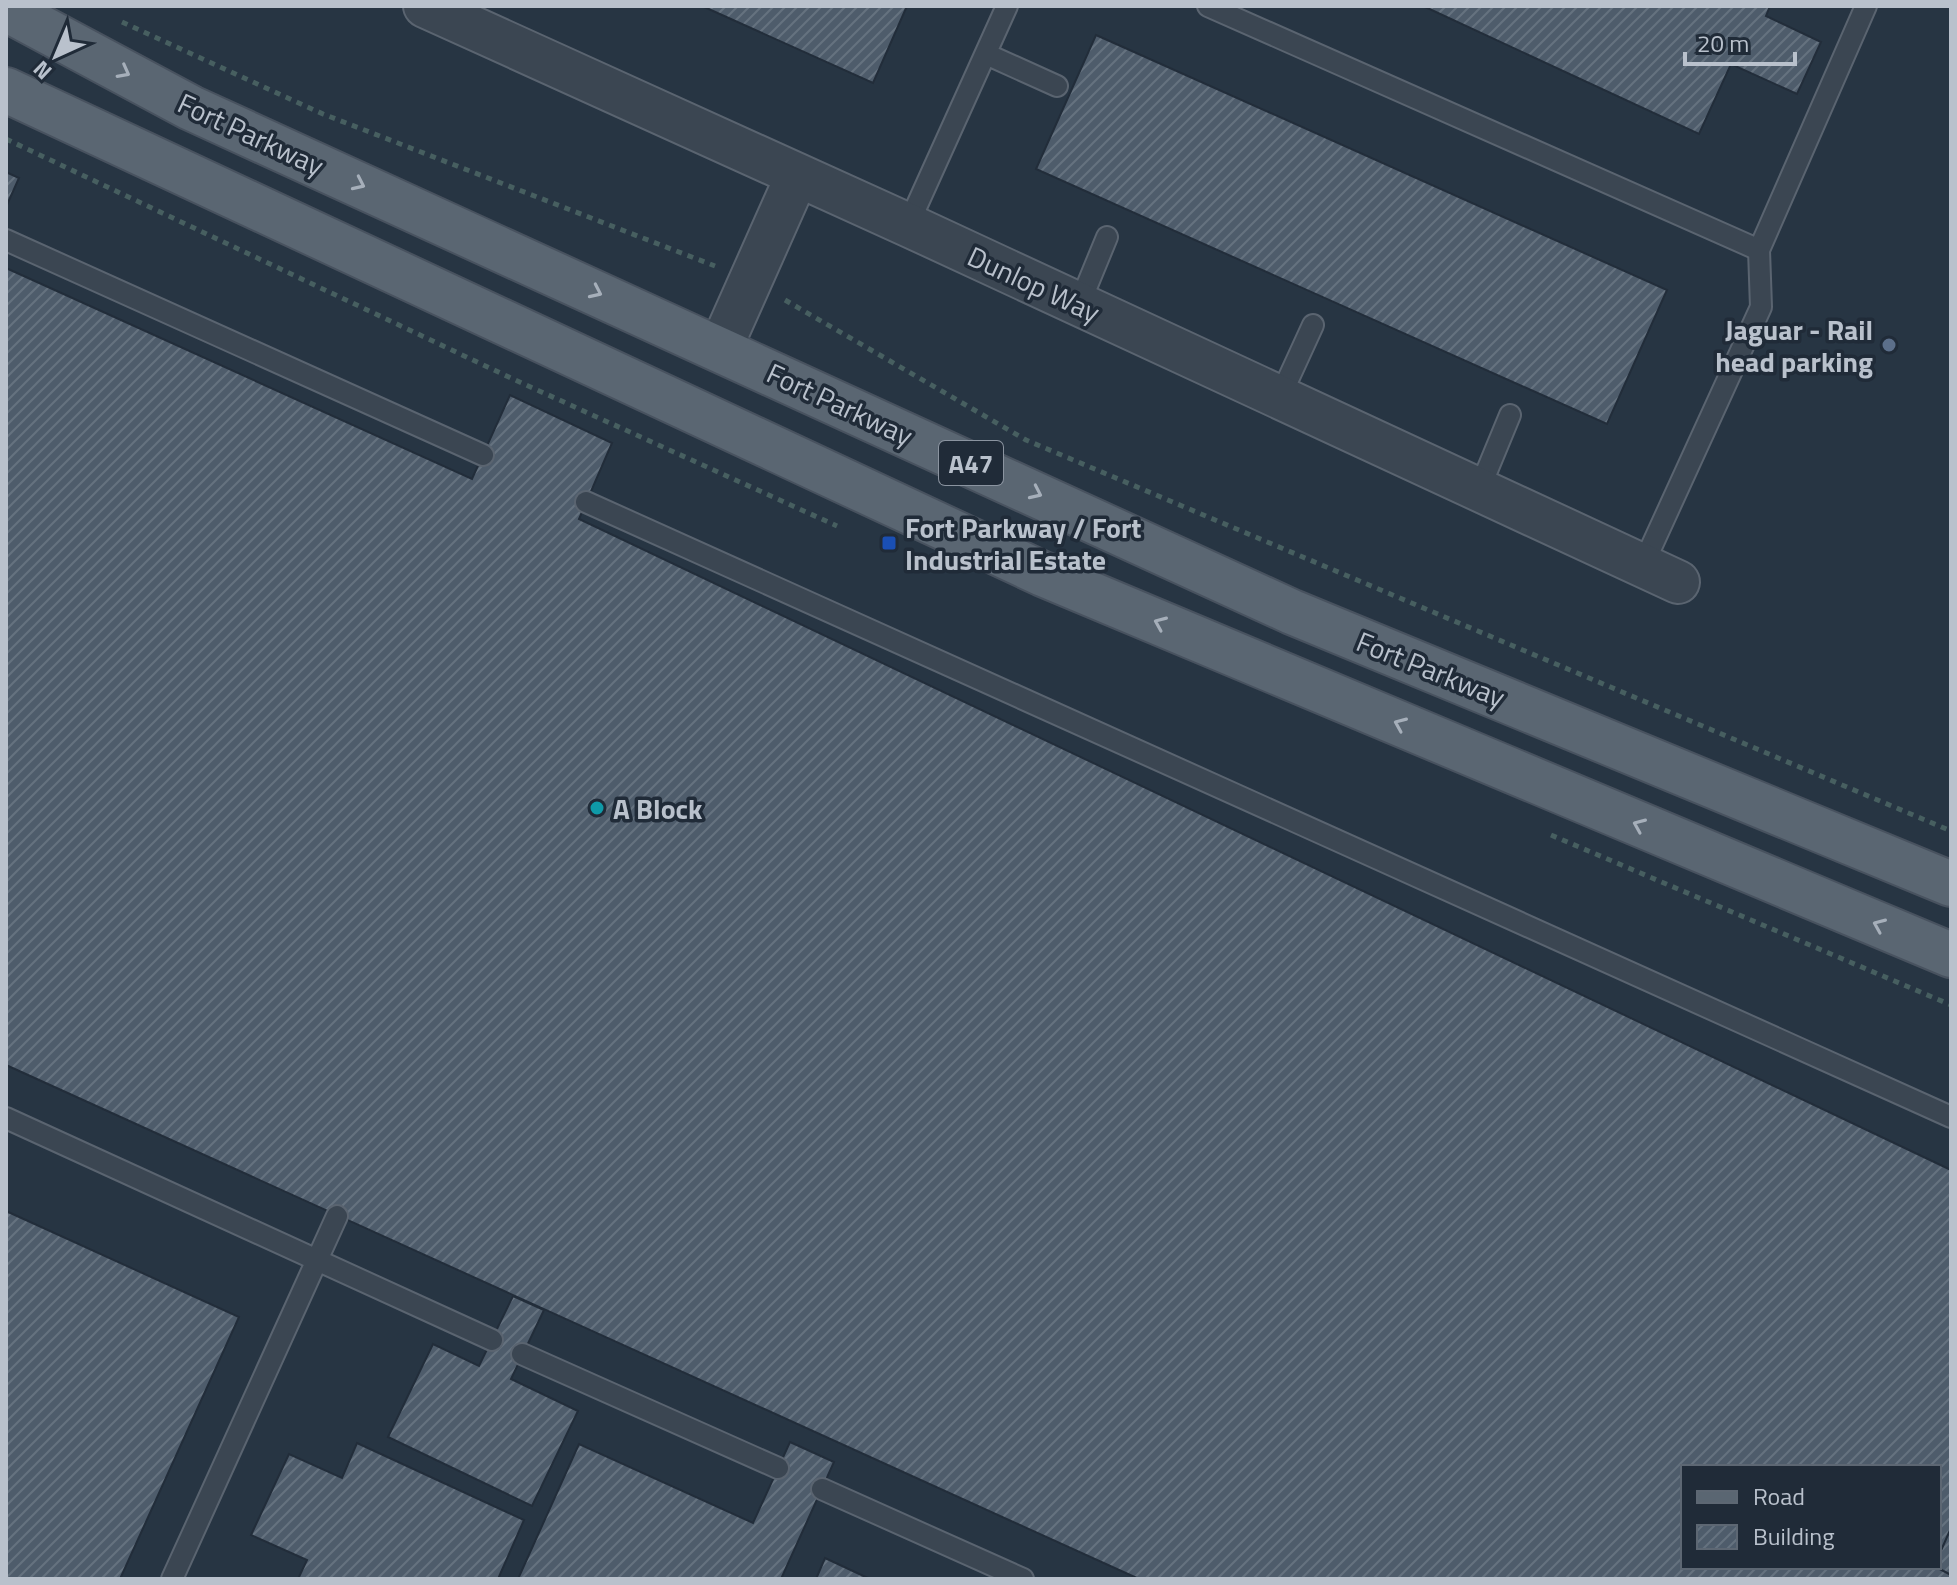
<svg xmlns="http://www.w3.org/2000/svg" width="1957" height="1585" font-family="'Titillium Web',sans-serif">
  <style>
    .building { fill: url(#building-hatch); stroke: #222d3a; stroke-width: 2 }
    .lines { fill: none; stroke-linecap: round; stroke-linejoin: round }
    .service-casing { stroke: #5a6470; stroke-width: 24 }
    .minor-casing { stroke: #5a6470; stroke-width: 46 }
    .primary-casing { stroke: #48525f; stroke-width: 48 }
    .path { stroke: #475f60; stroke-width: 5; stroke-dasharray: 6 6; stroke-linecap: butt }
    .service { stroke: #3b4652; stroke-width: 20 }
    .minor { stroke: #3b4652; stroke-width: 42 }
    .primary { stroke: #5a6672; stroke-width: 44 }
    .oneway { stroke: #a6afba }
    .service-dot { fill: #5c6f8a; stroke: #202b38; stroke-width: 3 }
    .transit-dot { fill: #1a4fb4; stroke: #202b38; stroke-width: 3 }
    .culture-dot { fill: #0f9aa8; stroke: #202b38; stroke-width: 3 }
    .labels { text-anchor: middle; dominant-baseline: central; stroke-width: 7; stroke-linejoin: round; paint-order: stroke }
    .shield { fill: #202b38; stroke: #8b94a0; stroke-width: 2 }
    .shield-label { font-size: 26px; font-weight: bold; fill: #b9c1cc }
    .street-label { font-size: 28px; fill: #b9c1cc; stroke: #202b38 }
    .poi-label { font-size: 28px; font-weight: bold; fill: #b9c1cc; stroke: #202b38; text-anchor: start }
  </style>
  <defs>
    <pattern id="building-hatch" width="6" height="6" patternUnits="userSpaceOnUse" patternTransform="scale(2)"><rect width="6" height="6" fill="#4e5c6b"/><path d="M-1 1l2-2M0 6l6-6M5 7l2-2" fill="none" stroke="#65727f"/></pattern>
  </defs>
  <rect width="100%" height="100%" fill="#273543"/>
  <path class="building" d="M702 6H907L873 83Z
    M1423 6H1770L1766 16 1821 42 1797 94 1731 64 1699 134Z
    M1096 35 1667 290 1607 424 1036 169Z
    M6 172 19 178 6 207Z
    M6 268 472 479 510 395 612 443 579 519 1951 1170V1528L1939 1555V1467H1683V1567H1936L1951 1575V1579H1139L6 1065Z
    M6 1211 239 1317 120 1579H6Z
    M513 1296 544 1310 511 1379 578 1411 532 1506 388 1437 433 1344 479 1366Z
    M790 1442 834 1462 781 1579H518L579 1444 753 1523Z
    M357 1443 524 1520 498 1579H298L307 1560 251 1535 289 1454 342 1478Z
    M1951 1528V1575L1936 1567H1939V1555Z
    M825 1558 870 1579H816Z"/>
  <g class="lines">
    <g class="service-casing">
      <path id="service" d="M1208 6 1759 250 1866 6
        M986 54 1057 86
        M908 225 1007 6
        M6 240 483 455
        M1079 305 1107 237
        M1280 397 1313 325
        M1479 490 1510 415
        M586 502 1951 1117
        M1643 565 1761 307 1759 250
        M6 1118 492 1340
        M522 1354 778 1468
        M822 1489 1023 1579
        M172 1579 337 1216"/>
    </g>
    <g class="minor-casing">
      <path id="minor" d="M425 6 908 225 1678 582
        M720 349 797 176"/>
    </g>
    <g class="primary-casing">
      <path id="primary" d="M6 9 191 108 1292 612 1951 884
        M6 90 1043 574 1951 955"/>
    </g>
    <path class="path" d="M122 22 323 114 715 266
      M6 139 513 379 837 526
      M785 300 1026 440 1951 831
      M1551 835 1951 1005"/>
    <use href="#service" class="service"/>
    <use href="#minor" class="minor"/>
    <use href="#primary" class="primary"/>
  </g>
  <defs><path id="oneway-chevron" d="M-2-3.5L2.5 0L-2 3.5" fill="none" stroke-width="1.6" stroke-linecap="round" stroke-linejoin="round" transform="scale(2)"/></defs>
  <g class="oneway">
    <use href="#oneway-chevron" transform="translate(124 72) rotate(28)"/>
    <use href="#oneway-chevron" transform="translate(359 184) rotate(25)"/>
    <use href="#oneway-chevron" transform="translate(596 292) rotate(25)"/>
    <use href="#oneway-chevron" transform="translate(1036 493) rotate(25)"/>
    <use href="#oneway-chevron" transform="translate(1160 623) rotate(-157)"/>
    <use href="#oneway-chevron" transform="translate(1400 724) rotate(-157)"/>
    <use href="#oneway-chevron" transform="translate(1639 825) rotate(-157)"/>
    <use href="#oneway-chevron" transform="translate(1879 925) rotate(-157)"/>
  </g>
  <circle class="service-dot" cx="1889" cy="345" r="8"/>
  <rect class="transit-dot" x="881" y="535" width="16" height="16" rx="4"/>
  <circle class="culture-dot" cx="597" cy="808" r="8"/>
  <g class="labels">
    <rect class="shield" x="939" y="441" width="64" height="44" rx="6"/>
    <g class="shield-label">
      <text x="971" y="463">A47</text>
    </g>
    <g class="street-label">
      <text transform="translate(251 134) rotate(25)">Fort Parkway</text>
      <text transform="translate(1034 284) rotate(25)">Dunlop Way</text>
      <text transform="translate(840 404) rotate(25)">Fort Parkway</text>
      <text transform="translate(1431 669) rotate(22)">Fort Parkway</text>
    </g>
    <g class="poi-label">
      <text x="1873" y="329" text-anchor="end">Jaguar - Rail<tspan x="1873" dy="32">head parking</tspan></text>
      <text x="905" y="527">Fort Parkway / Fort<tspan x="905" dy="32">Industrial Estate</tspan></text>
      <text x="613" y="808">A Block</text>
    </g>
  </g>
  <rect width="1957" height="1585" fill="none" stroke="#b9c1cc" stroke-width="16"/>
  <rect x="1681" y="1465" width="260" height="104" fill="#202b38" stroke="#5d6773" stroke-width="2"/>
  <rect x="1697" y="1491" width="40" height="12" fill="#5a6672" stroke="#5d6773" stroke-width="2"/>
  <text x="1753" y="1505" font-size="24" fill="#b9c1cc">Road</text>
  <rect x="1697" y="1525" width="40" height="24" fill="url(#building-hatch)" stroke="#5d6773" stroke-width="2"/>
  <text x="1753" y="1545" font-size="24" fill="#b9c1cc">Building</text>
  <g transform="translate(56 56) rotate(224)" stroke="#202b38" stroke-width="6" paint-order="stroke">
  <path d="M0-6L14 30L0 20L-14 30Z" fill="#b9c1cc"/>
  <text y="-12" font-size="22" font-weight="bold" text-anchor="middle" fill="#b9c1cc">N</text>
  </g>
  <path d="M1685 52v12h110v-12" fill="none" stroke="#b9c1cc" stroke-width="4"/>
  <text x="1697" y="52" font-size="24" fill="#b9c1cc" stroke="#202b38" stroke-width="6" paint-order="stroke">20 m</text>
</svg>
